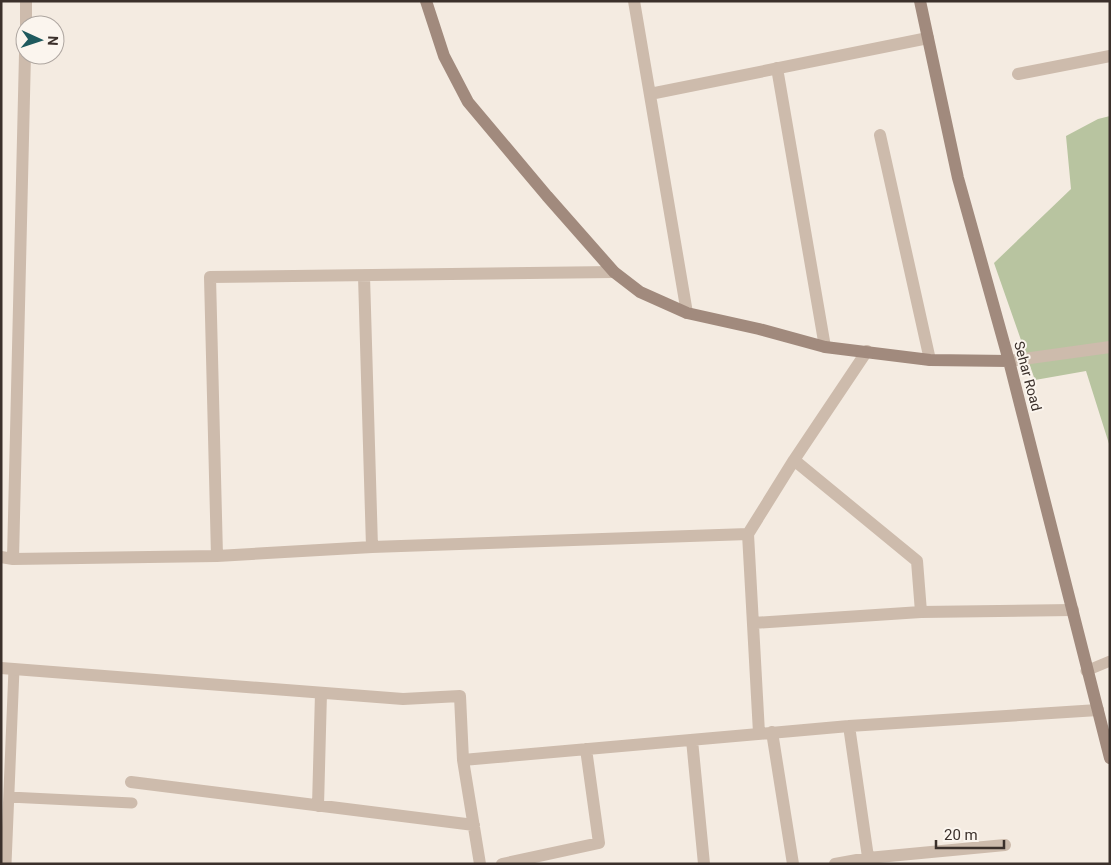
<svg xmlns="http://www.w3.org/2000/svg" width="1111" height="865" font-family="Roboto,sans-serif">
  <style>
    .green { fill: #b8c4a0 }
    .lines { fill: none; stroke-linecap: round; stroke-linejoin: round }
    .lane { stroke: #cdbbac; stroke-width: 11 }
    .street { stroke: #cdbbac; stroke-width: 12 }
    .secondary { stroke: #a18a7d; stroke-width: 12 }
    .labels { text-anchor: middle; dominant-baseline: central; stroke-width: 4; stroke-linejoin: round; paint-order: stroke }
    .street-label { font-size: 14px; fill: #3b302b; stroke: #fbf5ee }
  </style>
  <rect width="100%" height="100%" fill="#f4ebe1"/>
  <path class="green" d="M1110 116V447L1086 371 1035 380 994 263 1071 189 1066 136 1098 119Z"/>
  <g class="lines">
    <path class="lane" d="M1086 671 1110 661
      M9 797 132 803
      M6 864 14 669"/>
    <path class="street" d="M634 1 687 313
      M26 25V1
      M777 68 825 347
      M1018 74 1110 56
      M650 94 928 38
      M880 135 930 360
      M364 276 372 547
      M1009 361 1110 347
      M794 460 917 561 921 612
      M217 556 210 277 614 272
      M1 557 13 559 217 556 372 547 748 534
      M13 559 25 54
      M753 623 921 612 1073 610
      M1 668 403 699 460 696 463 760 480 864
      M849 726 869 864
      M772 732 793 864
      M759 733 748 534 794 460 867 351
      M692 740 704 864
      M463 760 849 726 1098 710
      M131 782 474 825
      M318 806 321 693
      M502 864 599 843 586 749
      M835 864 868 858 1005 845"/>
    <path class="secondary" d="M426 1 444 56 468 102 547 196 614 272 640 292 687 313 759 329 825 347 930 360 1009 361
      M920 1 958 178 1009 361 1110 758"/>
  </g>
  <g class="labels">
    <g class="street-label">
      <text transform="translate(1028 376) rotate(75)">Sehar Road</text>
    </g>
  </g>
  <rect width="1111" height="865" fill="none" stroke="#3b302b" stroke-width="5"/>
  <g transform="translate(40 40) rotate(93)"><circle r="24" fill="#fbf5ee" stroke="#aea6a0"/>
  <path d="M0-4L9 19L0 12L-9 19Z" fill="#1f5a5e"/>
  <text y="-8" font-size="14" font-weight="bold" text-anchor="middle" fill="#3b302b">N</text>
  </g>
  <path d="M936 840v8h68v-8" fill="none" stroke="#3b302b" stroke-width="2.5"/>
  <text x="944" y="840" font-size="15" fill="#3b302b" stroke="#fbf5ee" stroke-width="4" paint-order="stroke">20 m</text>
</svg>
